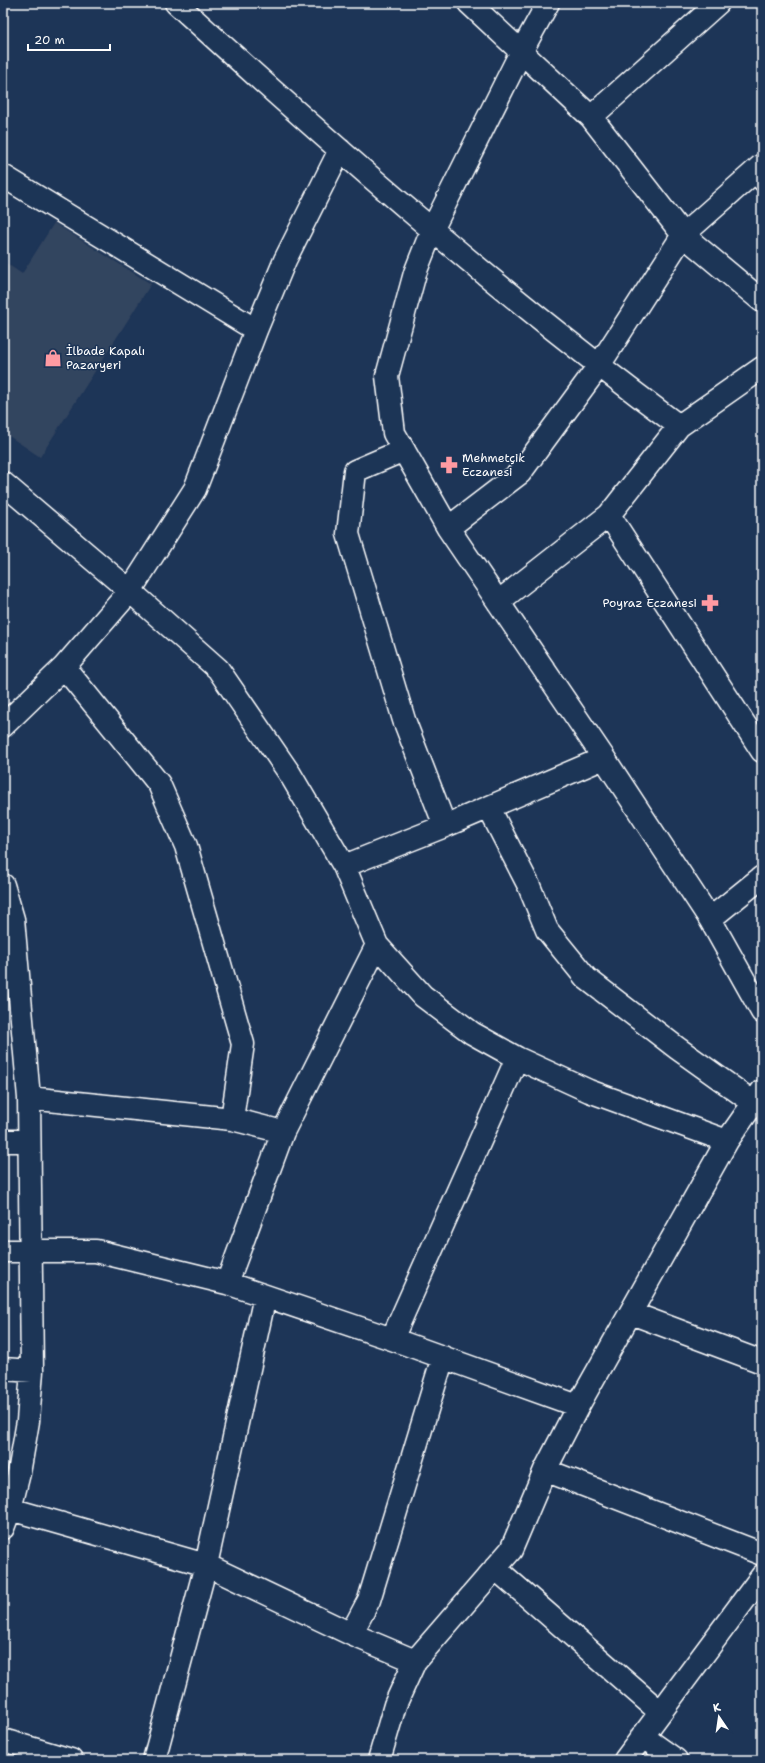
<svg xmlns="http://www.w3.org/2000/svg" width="765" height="1763" font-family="'Shantell Sans',sans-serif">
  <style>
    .built { fill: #33445e }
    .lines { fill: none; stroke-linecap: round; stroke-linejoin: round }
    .service-casing { stroke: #fff; stroke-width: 16 }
    .minor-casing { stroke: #fff; stroke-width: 25 }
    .service { stroke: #1d3557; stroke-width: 13 }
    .minor { stroke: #1d3557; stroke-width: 22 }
    .labels { text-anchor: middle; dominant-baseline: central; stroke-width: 3; stroke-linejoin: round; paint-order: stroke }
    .poi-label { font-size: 12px; fill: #fff; stroke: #1d3557; text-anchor: start }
  </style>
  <rect width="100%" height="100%" fill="#1d3557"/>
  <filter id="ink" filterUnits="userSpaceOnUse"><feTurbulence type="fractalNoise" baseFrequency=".025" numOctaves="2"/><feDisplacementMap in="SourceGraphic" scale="8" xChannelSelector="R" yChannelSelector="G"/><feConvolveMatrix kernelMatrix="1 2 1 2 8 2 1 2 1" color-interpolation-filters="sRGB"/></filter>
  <g filter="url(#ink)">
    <path class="built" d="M54 223 151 284 40 457 3 432V261L22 274Z"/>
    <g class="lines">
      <g class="service-casing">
        <path id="service" d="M751 174 762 185"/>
      </g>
      <g class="minor-casing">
        <path id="minor" d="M176 3C338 151 503 296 679 426
          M469 3 591 117 683 235 762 301
          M548 3 521 52 432 230 415 273 387 376 394 433 448 528 604 758 710 919 762 1012
          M591 117 718 3
          M3 176 256 330
          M404 450 355 471 348 534 404 720 445 826
          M3 483 130 591 218 669 290 774 344 866 377 945 423 996 472 1033 517 1058 589 1091 727 1141
          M609 515 762 751
          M448 528 520 473 598 367 683 235 762 165
          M498 602 609 515 679 426 762 368
          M64 667 159 784 186 846 243 1044 232 1119
          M3 726 64 667 130 591 195 489 256 330 285 260 340 150
          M489 808 529 886 547 930 586 978 677 1048 754 1103
          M344 866 445 826 604 758
          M3 885 13 919 29 1098 32 1371 28 1421 19 1473 10 1509 3 1528
          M710 919 762 877
          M29 1098 232 1119 283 1132
          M3 1141H29
          M3 1251H96L227 1283 392 1339 578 1406
          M227 1283 283 1132 377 945
          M631 1313 762 1362
          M392 1339 517 1058
          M3 1369 32 1371
          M545 1470 762 1554
          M10 1509 206 1565 351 1634 415 1661
          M495 1568 660 1712
          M351 1634 369 1600 443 1357
          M642 1736 676 1760
          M3 1740 71 1760
          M154 1760 206 1565 265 1296
          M379 1760 395 1705 415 1661 511 1550 545 1470 578 1406 727 1141 762 1091
          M625 1760 762 1576"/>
      </g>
      <use href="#service" class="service"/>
      <use href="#minor" class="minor"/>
    </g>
  </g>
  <defs>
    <g id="shop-bare" transform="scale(1.38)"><path d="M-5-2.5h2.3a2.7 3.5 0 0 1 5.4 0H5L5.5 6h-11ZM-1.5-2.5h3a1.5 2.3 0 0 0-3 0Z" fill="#ff9aa2" stroke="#1d3557" stroke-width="2.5" paint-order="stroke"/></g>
    <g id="pharmacy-bare" transform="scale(1.38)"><path d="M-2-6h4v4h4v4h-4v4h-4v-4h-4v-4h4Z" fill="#ff9aa2" stroke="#1d3557" stroke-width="2.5" paint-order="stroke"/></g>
  </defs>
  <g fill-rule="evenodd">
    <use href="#shop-bare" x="53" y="358"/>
    <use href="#pharmacy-bare" x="449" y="465"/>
    <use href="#pharmacy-bare" x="710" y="603"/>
  </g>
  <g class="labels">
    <g class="poi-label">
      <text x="66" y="351">İlbade Kapalı<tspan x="66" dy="14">Pazaryeri</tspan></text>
      <text x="462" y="458">Mehmetçik<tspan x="462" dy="14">Eczanesi</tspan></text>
      <text x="697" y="603" text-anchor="end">Poyraz Eczanesi</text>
    </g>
  </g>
  <rect width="765" height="1763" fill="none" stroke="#1d3557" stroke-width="16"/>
  <rect x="8" y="8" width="749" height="1747" fill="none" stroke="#fff" stroke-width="1.5" filter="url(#ink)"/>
  <g transform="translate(719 1717) rotate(347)" stroke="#1d3557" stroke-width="3" paint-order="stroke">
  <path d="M0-3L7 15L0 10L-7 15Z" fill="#ffffff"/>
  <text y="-6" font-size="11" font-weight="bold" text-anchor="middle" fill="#ffffff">K</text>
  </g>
  <path d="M28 44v6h82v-6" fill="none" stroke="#ffffff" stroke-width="2"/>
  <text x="34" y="44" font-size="12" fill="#ffffff" stroke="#1d3557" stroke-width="3" paint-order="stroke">20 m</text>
</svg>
